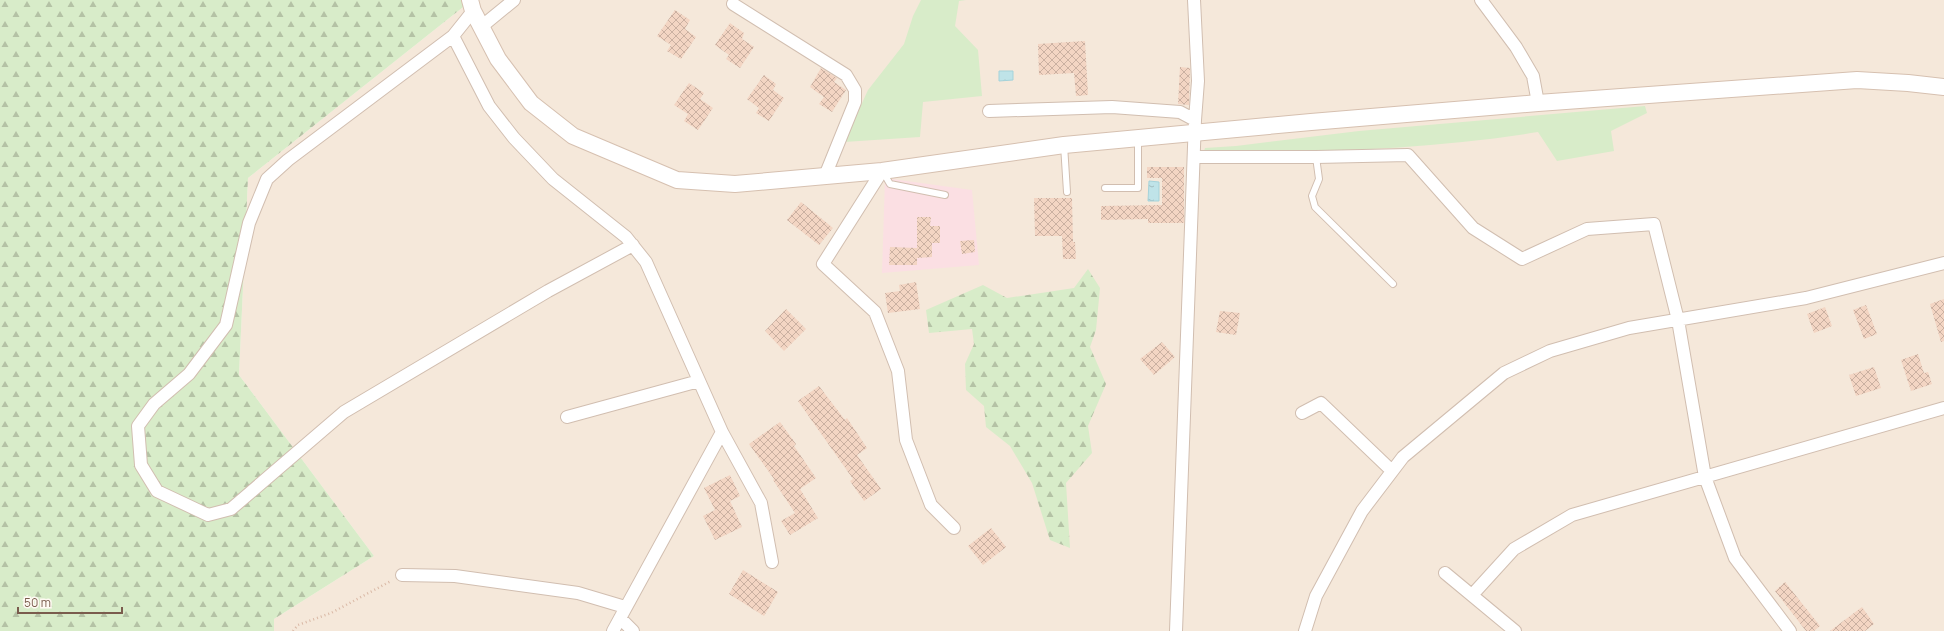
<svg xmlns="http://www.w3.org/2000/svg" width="1944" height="631" font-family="Manrope,sans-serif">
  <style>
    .residential { fill: #f5e8da }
    .medical { fill: #fbdfe3 }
    .grass { fill: #d8ecc9 }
    .forest { fill: url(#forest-firs) }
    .water { fill: url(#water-ripples); stroke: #a5d3da }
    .building { fill: url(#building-cross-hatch) }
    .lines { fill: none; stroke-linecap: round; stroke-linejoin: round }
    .lane-casing { stroke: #d1beb0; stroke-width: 8 }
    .street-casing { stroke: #d1beb0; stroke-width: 14 }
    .secondary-casing { stroke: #d6c0b0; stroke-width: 18 }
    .path { stroke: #d9b8a5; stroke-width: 2.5; stroke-dasharray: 1 3; stroke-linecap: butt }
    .lane { stroke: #fff; stroke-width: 6 }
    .street { stroke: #fff; stroke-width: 12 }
    .secondary { stroke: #fff; stroke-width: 16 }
  </style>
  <defs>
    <pattern id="forest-firs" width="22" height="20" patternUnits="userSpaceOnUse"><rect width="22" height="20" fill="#d8ecc9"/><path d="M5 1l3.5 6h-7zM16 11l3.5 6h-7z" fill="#b4c2a5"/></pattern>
    <pattern id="water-ripples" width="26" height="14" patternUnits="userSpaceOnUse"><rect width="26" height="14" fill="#bfe3e8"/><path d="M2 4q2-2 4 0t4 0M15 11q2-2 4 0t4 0" fill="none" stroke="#a0bbbe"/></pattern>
    <pattern id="building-cross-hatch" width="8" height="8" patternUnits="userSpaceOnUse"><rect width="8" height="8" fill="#f3d5c3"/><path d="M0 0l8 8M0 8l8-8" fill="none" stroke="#cab0a1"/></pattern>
  </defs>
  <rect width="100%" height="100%" fill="#fdf6ec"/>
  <path class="residential" d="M472 0H1944V631H274V619L374 556 239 375 248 178Z"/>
  <path class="medical" d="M885 178 972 190 979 265 882 273Z"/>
  <path class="grass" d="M921 0H966L959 1 955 26 978 50 982 96 923 102 920 137 844 142 868 90 904 44 913 16Z
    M1645 106 1647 113 1611 131 1614 151 1557 161 1538 132C1427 150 1316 152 1203 154L1205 148 1236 146 1359 131Z"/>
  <path class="forest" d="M0 0H472L248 178 239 375 374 556 274 619V631H0Z
    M1088 269 1100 288 1096 330 1090 347 1106 384 1088 426 1092 453 1066 483 1070 548 1050 540 1032 483 1010 446 986 427 984 406 966 390 965 364 974 344 972 329 929 333 926 310 983 285 1007 298 1074 288Z"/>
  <path class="water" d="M999 71H1013V80L999 81Z
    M1149 181 1159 182V201H1148Z"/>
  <path class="building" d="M675 10 690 20 685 29 696 37 681 59 667 51 671 45 657 36Z
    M730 23 744 33 742 39 754 47 740 68 726 59 729 55 715 45Z
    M1085 41 1088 95 1076 96 1074 73 1039 75 1038 44Z
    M1180 67 1190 68 1189 105 1178 104Z
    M821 68 837 78 834 82 846 90 832 112 819 104 824 97 810 87Z
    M764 75 776 84 773 90 784 98 769 121 756 113 759 108 747 99Z
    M689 83 704 93 700 99 713 108 698 130 684 121 688 114 674 105Z
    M1147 167H1184V223H1148V219L1101 220V206L1162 205V178H1147Z
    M1034 198H1072L1073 242H1075L1076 259H1063L1062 236H1035Z
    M801 202 833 228 819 245 787 220Z
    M917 217H931L930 226H940V243H932V257L917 258V265H889L890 247 917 248Z
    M974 240 975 252 962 254 960 241Z
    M916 282 920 309 888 313 885 293 900 291 899 285Z
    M1944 299V341L1941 342 1930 304Z
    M1866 305 1877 334 1864 339 1853 310Z
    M1825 307 1832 326 1814 333 1807 314Z
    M786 309 806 329 784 351 765 331Z
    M1220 311 1240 313 1236 335 1216 332Z
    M1162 342 1175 357 1154 375 1140 359Z
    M1918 354 1924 373 1928 372 1932 384 1911 391 1901 360Z
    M1874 367 1881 388 1856 396 1849 375Z
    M819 386 845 420 847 418 867 448 857 455 881 489 864 501 850 481 853 479 798 401Z
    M780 422 796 444 794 446 816 478 800 489 818 518 790 535 781 521 795 513 773 480 774 479 749 444Z
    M730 475 740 496 730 501 742 527 715 540 703 516 715 510 704 488Z
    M991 528 1006 547 983 565 968 546Z
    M743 570 778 592 764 616 729 594Z
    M1785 582 1820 626 1814 631H1806L1775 591Z
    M1862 607 1874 624 1865 631H1830Z"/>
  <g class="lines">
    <g class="lane-casing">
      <path id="lane" d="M1064 145 1067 192
        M1316 157 1319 179 1312 196 1315 207 1393 284
        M883 172 890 184 945 195
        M1105 188H1138V139"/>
    </g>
    <g class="street-casing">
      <path id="street" d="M1194 0 1198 81 1195 120
        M1481 0 1516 47 1533 76 1538 103
        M733 4 846 75 855 90V102L825 176
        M473 11 453 36 489 106 514 138 553 179 626 237 646 262 722 432 613 631
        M481 27 514 0
        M453 36 288 160 267 179 249 223 226 325 189 374 154 404 138 426 141 465 157 491 208 515 231 509 344 412 548 291 633 245
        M989 111 1112 107 1180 112 1195 120 1176 631
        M1194 157H1316L1408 155 1473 228 1522 259 1587 229 1654 224 1678 320 1705 477 1735 558 1790 631
        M882 171 823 264 875 312 898 371 906 440 931 505 954 528
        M1302 413 1321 403 1392 471
        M567 417 699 381
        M722 432 761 503 772 562
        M1445 573 1515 631
        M402 575 455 576 578 593 625 607
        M1473 594 1514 549 1572 515 1944 408
        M620 618 633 631
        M1305 631 1316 596 1362 511 1403 457 1504 373 1550 351 1629 328 1806 298 1944 263"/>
    </g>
    <g class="secondary-casing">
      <path id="secondary" d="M470 0 473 11 498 59 531 103 573 136 677 180 735 184 882 171 1064 145 1311 122 1538 103 1857 80 1908 83 1944 87"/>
    </g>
    <path class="path" d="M293 631 298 625 331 613 391 581"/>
    <use href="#lane" class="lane"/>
    <use href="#street" class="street"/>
    <use href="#secondary" class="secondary"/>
  </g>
  <path d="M18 607v6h104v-6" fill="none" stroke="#7a5c4d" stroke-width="2"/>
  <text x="24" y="607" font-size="12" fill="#7a5c4d" stroke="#fffaf3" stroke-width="3" paint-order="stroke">50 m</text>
</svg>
